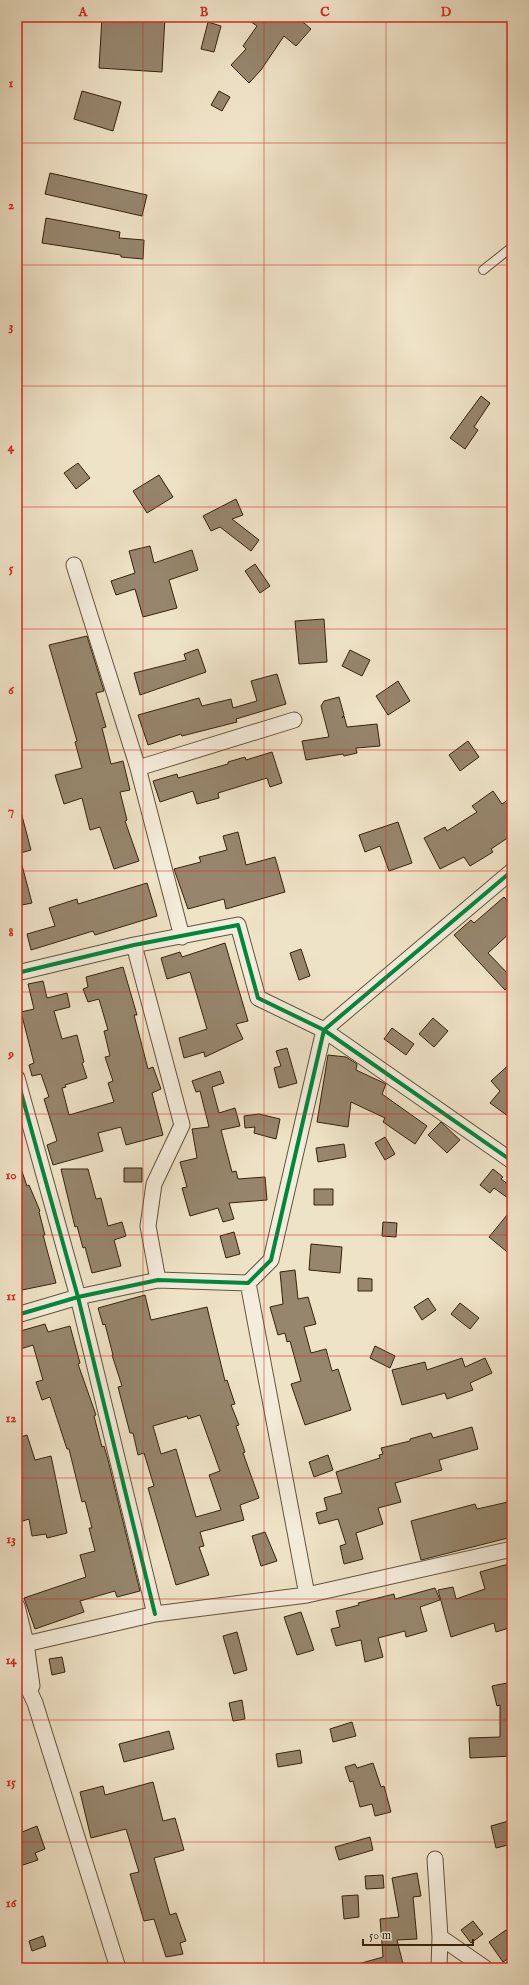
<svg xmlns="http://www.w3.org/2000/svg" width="529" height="1985" font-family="'IM FELL English',serif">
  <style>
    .building { fill: #96866d; stroke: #36220c; fill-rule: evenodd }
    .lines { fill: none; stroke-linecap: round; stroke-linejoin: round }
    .lane-casing { stroke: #64523b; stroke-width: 10 }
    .street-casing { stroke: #64523b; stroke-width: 17 }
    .lane { stroke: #f5eddb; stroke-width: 8 }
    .street { stroke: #f5eddb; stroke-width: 15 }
    .cycleway-casing { stroke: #f5eddb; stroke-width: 6 }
    .cycleway { stroke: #00873e; stroke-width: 4 }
    .grid { fill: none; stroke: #d62828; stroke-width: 1; stroke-opacity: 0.55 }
    .neatline { fill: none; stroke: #d62828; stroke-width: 1.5 }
    .grid-label { font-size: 13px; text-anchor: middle; font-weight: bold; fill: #d62828 }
  </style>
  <rect width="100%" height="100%" fill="#efe3c7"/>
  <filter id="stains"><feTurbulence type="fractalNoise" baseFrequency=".005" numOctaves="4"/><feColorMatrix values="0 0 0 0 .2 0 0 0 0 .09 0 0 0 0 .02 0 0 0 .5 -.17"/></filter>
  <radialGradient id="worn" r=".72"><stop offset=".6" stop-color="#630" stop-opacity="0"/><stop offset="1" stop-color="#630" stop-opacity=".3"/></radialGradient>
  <path class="building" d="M102 17H165L162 72 99 68Z
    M244 17H297L311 29 296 46 284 36 261 70 249 83 231 65 246 49 243 46 257 26Z
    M208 22 221 26 214 52 201 49Z
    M82 91 121 102 113 131 74 119Z
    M219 91 230 97 222 111 211 105Z
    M50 173 147 195 142 216 45 194Z
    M46 218 120 232 119 238 144 240 143 259 121 257V255L42 243Z
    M481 396 490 403 474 427 478 430 465 449 450 438Z
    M78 463 90 478 76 489 64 473Z
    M159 475 173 497 147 513 133 491Z
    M236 499 243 515 232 519 259 540 251 551 220 527 211 531 203 516Z
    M150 546 154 563 192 550 198 570 169 580 177 608 143 617 135 589 116 595 111 581 135 573 129 551Z
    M255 564 270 586 260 593 245 571Z
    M324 619 327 662 299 664 295 621Z
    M87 636 104 691 96 693 106 727 102 728 111 764 123 761 130 790 120 792 127 820 125 821 139 861 114 869 100 827 90 830 82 798 64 804 55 775 82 768 75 742 77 741 49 645Z
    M198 649 206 672 140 695 134 673 186 660 184 654Z
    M350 650 370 660 362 676 342 666Z
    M277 674 286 704 236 719 237 722 182 736 181 734 148 745 138 715 199 698 202 706 231 699 233 708 257 701 251 681Z
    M398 681 410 701 388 715 376 696Z
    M339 697 344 715 342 718 344 716 347 727 377 724 380 746 356 748 357 753 344 756 343 754 306 760 302 741 329 737 321 706 324 701Z
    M468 741 479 757 460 771 449 755Z
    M272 752 282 783 270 787 267 778 218 793 219 798 197 804 193 791 160 802 153 781 177 774 178 778 228 764V762L245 757 246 760Z
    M493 791 502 804 512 797V835L491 849 493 852 470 866 464 857 440 869 424 838 445 827 447 831 477 812 472 806Z
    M17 812H21L31 850 17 854Z
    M398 822 412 863 389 871 380 846 365 852 359 835Z
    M238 832 246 865 275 857 285 892 226 909 224 899 188 909 174 869 201 862 199 857 227 850 223 836Z
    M20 858 32 903 17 906V859Z
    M147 883 157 916 95 935 93 931 31 950 27 934 55 926 49 908 77 899 78 904Z
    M504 897 512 906V931L488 953 512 978V983L505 990 454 935 471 920 474 923Z
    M225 943 248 1021 236 1024 243 1039 205 1057 204 1052 184 1058 179 1038 207 1029 190 972 167 979 161 958 180 952 182 957Z
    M301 949 310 976 299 980 290 953Z
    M123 967 137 1015H134L148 1069 153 1067 161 1089 152 1093 163 1135 126 1145 121 1127 98 1133 103 1151 53 1165 47 1145 57 1141 44 1099 49 1097 41 1074 32 1076 29 1065 34 1063 21 1012 34 1009 28 984 43 981 47 998 67 993 70 1007 54 1011 62 1039 77 1035 84 1062 82 1063 87 1078 65 1085 66 1087 62 1088 69 1115 114 1102 108 1083 113 1081 105 1057 110 1056 104 1031 108 1030 99 999 88 1002 83 989 88 987 86 977Z
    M433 1018 448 1031 434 1047 419 1034Z
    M392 1028 414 1044 406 1055 384 1039Z
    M287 1048 297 1083 279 1088 274 1068 281 1066 276 1051Z
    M328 1055 346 1057 357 1064 356 1070 386 1084 382 1094 427 1126 415 1144 383 1122 385 1118 351 1102 348 1127 317 1122Z
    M512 1062V1119L490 1103 500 1091 491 1081Z
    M220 1071 224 1083 212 1087 219 1113 235 1108 240 1126 221 1130 232 1172 236 1171 238 1179 265 1177 267 1200 229 1203 234 1219 223 1222 218 1208 190 1216 182 1188 187 1187 180 1162 197 1158 192 1129 209 1127 200 1091 196 1092 192 1081Z
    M259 1114 280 1119 276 1139 254 1133 255 1127 245 1128 244 1116Z
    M441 1122 460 1140 447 1153 428 1135Z
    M385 1137 395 1154 385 1160 375 1143Z
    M344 1144 346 1157 318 1162 316 1148Z
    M17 1163H19L27 1186 29 1185 40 1211 39 1212 45 1235H43L56 1283 22 1290 19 1272 17 1273Z
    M124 1168H142V1182H124Z
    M61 1169H88L96 1199 101 1198 108 1226 122 1222 126 1236 114 1240 121 1266 92 1273 85 1247 83 1248 77 1226 75 1227Z
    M493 1169 503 1177 501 1179 512 1187V1201L494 1188 490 1193 480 1185Z
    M314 1189H333V1205H314Z
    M512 1209V1256L489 1237Z
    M383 1222 397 1223 396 1237 382 1236Z
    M234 1232 240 1254 226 1258 220 1236Z
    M311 1244 342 1247 340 1273 309 1270Z
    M295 1270 298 1299 308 1297 316 1324 304 1327 311 1353 326 1349 332 1371 338 1369 351 1410 305 1425 291 1384 301 1381 290 1341 287 1342 285 1333 278 1335 270 1307 283 1304 280 1272Z
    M358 1278 372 1279V1291H358Z
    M145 1295 151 1320 207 1307 225 1381 227 1380 235 1404 231 1405 239 1425 236 1426 245 1452 243 1453 259 1498 240 1505 244 1520 200 1532 204 1546 199 1547 209 1575 176 1585 148 1488 154 1486 144 1453 138 1455 133 1433H130L118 1387 122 1386 112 1355H113L105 1324 103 1325 98 1308ZM200 1415 220 1471 209 1475 221 1510 196 1517 176 1449 161 1454 153 1426 187 1416 188 1419Z
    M428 1298 436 1310 422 1320 414 1307Z
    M460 1303 479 1318 470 1329 451 1314Z
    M45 1324 48 1332 70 1326 80 1363 78 1364 96 1415 94 1416 102 1447 104 1446 108 1460 140 1591 117 1597 115 1591 80 1601 84 1612 35 1629 24 1598 86 1577 80 1555 95 1551 89 1528H92L85 1501 82 1502 69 1449H67L50 1397 42 1400 36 1382 43 1380 33 1345 17 1350V1332Z
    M375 1346 395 1356 390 1368 370 1358Z
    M462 1358 465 1367 485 1358 492 1373 470 1383 473 1390 447 1399 445 1393 402 1405 392 1370 425 1362 427 1370Z
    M472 1427 478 1449 439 1460 442 1470 395 1483 401 1502 378 1508 383 1524 356 1533 363 1559 344 1564 340 1546 346 1544 338 1519 319 1524 316 1513 327 1510 324 1498 342 1493 336 1472 380 1458 379 1455 383 1454 381 1448 410 1441V1439L431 1433 433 1438Z
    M27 1435 35 1460 51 1456 67 1533 47 1538 46 1534 32 1536 29 1519 17 1523V1438Z
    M328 1455 333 1470 314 1477 309 1462Z
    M508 1502 512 1517V1537L421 1560 411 1521 475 1504 477 1509Z
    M265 1532 277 1561 261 1566 252 1536Z
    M512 1563V1627L496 1632 494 1623 451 1637 438 1590 453 1587 456 1599 485 1589 480 1572Z
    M435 1588 440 1600 420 1607 427 1631 406 1637 405 1631 378 1638 383 1657 365 1662 361 1640 336 1646 331 1629 340 1627 336 1611 359 1605 358 1603 394 1594 395 1599Z
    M301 1612 314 1650 297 1655 284 1617Z
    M237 1632 247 1670 234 1674 223 1636Z
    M62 1657 65 1672 52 1675 49 1659Z
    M512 1682V1756L470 1758 469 1738 500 1737V1705L497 1706 492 1686Z
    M242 1700 245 1719 233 1721 229 1703Z
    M352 1722 356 1736 333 1742 330 1729Z
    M169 1731 174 1749 124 1762 119 1744Z
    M300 1750 302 1763 278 1767 276 1754Z
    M373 1763 381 1787 384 1786 391 1812 375 1816 372 1804 360 1807 353 1781 350 1782 345 1767 355 1764 357 1768Z
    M153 1782 163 1821 175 1818 184 1850 154 1858 170 1915 176 1913 186 1941 180 1943 183 1954 166 1957 154 1919 144 1921 130 1874 139 1872 126 1829 91 1838 80 1792 103 1786 105 1795Z
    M512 1820V1844L496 1848 491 1826Z
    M37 1826 45 1849 35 1853 38 1860 17 1867V1834Z
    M370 1837 373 1850 339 1860 335 1847Z
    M417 1873 421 1896 413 1897 417 1939 397 1940 404 1968H358V1964L383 1957 380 1919 399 1917 392 1878Z
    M383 1875 384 1888 366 1889 365 1876Z
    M358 1895 359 1917 344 1919 342 1896Z
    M473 1921 483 1934 471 1943 461 1930Z
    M506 1930 512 1938V1956L503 1962 489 1942Z
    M43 1936 46 1946 32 1951 29 1941Z"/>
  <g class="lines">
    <g class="lane-casing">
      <path id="lane" d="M483 270 512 247"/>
    </g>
    <g class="street-casing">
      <path id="street" d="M74 565 138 768 182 937
        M138 768 294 720
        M134 945 182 1125 154 1184 148 1226 158 1280
        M17 973 134 945 238 925 258 998 324 1030 512 1161
        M17 1078 78 1297 155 1614
        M248 1283 307 1595
        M17 1315 78 1297 158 1280 248 1283 271 1260 324 1030 512 871
        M17 1606 26 1643 32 1686
        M17 1646 155 1614 307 1595 512 1549
        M17 1664 35 1703 118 1968
        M435 1859 440 1937 439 1968
        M440 1937 485 1968"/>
    </g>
    <use href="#lane" class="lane"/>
    <use href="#street" class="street"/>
    <g class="cycleway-casing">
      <path id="cycleway" d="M17 973 134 945 238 925 258 998 324 1030 512 1161
        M17 1078 78 1297 155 1614
        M17 1315 78 1297 158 1280 248 1283 271 1260 324 1030 512 871"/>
    </g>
    <use href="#cycleway" class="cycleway"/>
  </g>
  <path class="grid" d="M143 17V1968M264 17V1968M386 17V1968M17 143H512M17 265H512M17 386H512M17 507H512M17 629H512M17 750H512M17 871H512M17 992H512M17 1114H512M17 1235H512M17 1356H512M17 1478H512M17 1599H512M17 1720H512M17 1842H512"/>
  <rect width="529" height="1985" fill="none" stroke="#efe3c7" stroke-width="44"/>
  <path d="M363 1939v6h110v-6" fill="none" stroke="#36220c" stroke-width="2"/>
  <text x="369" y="1939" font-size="12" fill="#36220c" stroke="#f5eddb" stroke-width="3" paint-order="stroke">50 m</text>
  <rect x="22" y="22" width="485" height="1941" class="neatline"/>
  <g class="grid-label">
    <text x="83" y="16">A</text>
    <text x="204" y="16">B</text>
    <text x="325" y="16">C</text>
    <text x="446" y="16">D</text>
    <text x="11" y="87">1</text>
    <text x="11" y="209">2</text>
    <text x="11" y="330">3</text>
    <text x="11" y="451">4</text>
    <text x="11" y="572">5</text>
    <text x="11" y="694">6</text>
    <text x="11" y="815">7</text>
    <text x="11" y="936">8</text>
    <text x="11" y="1058">9</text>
    <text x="11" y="1179">10</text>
    <text x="11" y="1300">11</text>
    <text x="11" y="1422">12</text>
    <text x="11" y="1543">13</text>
    <text x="11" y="1664">14</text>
    <text x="11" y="1786">15</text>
    <text x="11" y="1907">16</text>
  </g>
  <rect width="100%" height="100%" filter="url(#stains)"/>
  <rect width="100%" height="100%" fill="url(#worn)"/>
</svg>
